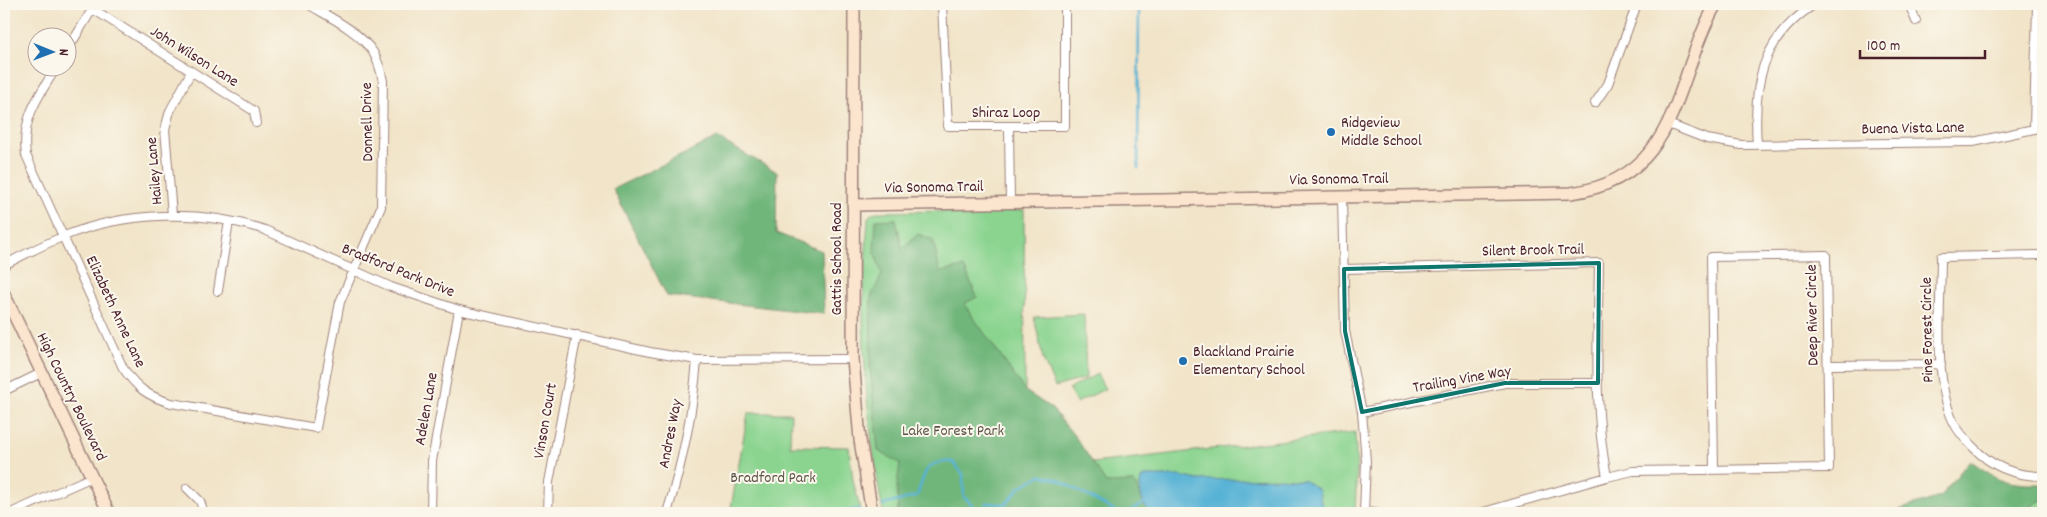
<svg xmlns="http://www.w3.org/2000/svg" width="2047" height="517" font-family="Dekko,sans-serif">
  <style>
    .green { fill: #8bd490; stroke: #6a7a5e }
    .forest { fill: #70b67a; stroke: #5d6a52 }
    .water { fill: #57b2d5; stroke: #506880 }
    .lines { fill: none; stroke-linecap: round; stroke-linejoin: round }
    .stream { stroke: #57b2d5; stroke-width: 2.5 }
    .street-casing { stroke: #9e827a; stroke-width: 10 }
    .secondary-casing { stroke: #9e827a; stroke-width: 14 }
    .street { stroke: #fff; stroke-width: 8 }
    .secondary { stroke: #fbe5cf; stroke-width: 11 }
    .marked { fill: none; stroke: #0f766e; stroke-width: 4; stroke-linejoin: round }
    .poi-dot { fill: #1f6fb2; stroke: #fbf7ec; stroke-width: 2 }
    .labels { text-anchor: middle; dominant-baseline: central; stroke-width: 4; stroke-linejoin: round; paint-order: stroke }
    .street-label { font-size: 16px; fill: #4a1f2b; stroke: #fbf7ec }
    .poi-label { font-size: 16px; fill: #4a1f2b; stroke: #fbf7ec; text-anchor: start }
    .park-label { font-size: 16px; fill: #5e5549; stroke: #fbf7ec }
  </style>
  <rect width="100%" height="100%" fill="#fbf7ec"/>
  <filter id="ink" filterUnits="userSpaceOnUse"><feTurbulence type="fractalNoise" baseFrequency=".02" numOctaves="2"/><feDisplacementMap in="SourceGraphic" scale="10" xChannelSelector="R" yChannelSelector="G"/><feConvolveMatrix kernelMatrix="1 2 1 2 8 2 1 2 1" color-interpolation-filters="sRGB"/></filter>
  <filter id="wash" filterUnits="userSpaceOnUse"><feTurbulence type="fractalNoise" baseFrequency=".0096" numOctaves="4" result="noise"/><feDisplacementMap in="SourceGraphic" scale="20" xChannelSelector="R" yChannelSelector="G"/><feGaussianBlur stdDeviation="1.12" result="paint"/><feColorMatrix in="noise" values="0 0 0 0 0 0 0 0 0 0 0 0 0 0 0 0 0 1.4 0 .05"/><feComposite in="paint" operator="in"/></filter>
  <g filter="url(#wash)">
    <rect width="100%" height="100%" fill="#f1e4c8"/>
    <path class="green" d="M1024 210 1025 391 1051 408 1075 437 1093 463 1355 432 1357 471 1355 513H883C871 448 864 383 863 317 863 284 866 251 868 218L870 215 876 212Z
      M1084 314 1086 378 1055 387 1043 359 1034 317Z
      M1097 374 1105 389 1076 403 1069 389Z
      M748 413H791L790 446 849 447 853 480 861 513H730Z
      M2043 499V513H2020Z"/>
    <path class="forest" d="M717 138 777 172 776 233 822 251 824 314 667 296 613 189Z
      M896 219 902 248 918 234 933 240 940 272 964 267 977 297 964 304 1025 391 1051 408 1076 438 1106 483 1134 482 1148 513H898L897 486 900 463 878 451 870 369 871 297 882 274 874 251 876 220Z
      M1970 460C1998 481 2008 485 2043 484V499L2020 513H1895L1898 510 1940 497Z"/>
    <path class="water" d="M1143 476H1180L1198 480 1280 478 1305 480 1319 490 1323 513H1149C1142 504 1136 486 1143 476Z"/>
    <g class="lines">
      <path class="stream" d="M1138 168 1139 4
        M883 505 917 496C925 473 924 460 953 462L963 474 964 497 980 512 986 511V503L1006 504 1020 487 1041 475 1059 480 1118 513
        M837 513 859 509
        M1125 513 1145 503"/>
    </g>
  </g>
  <g filter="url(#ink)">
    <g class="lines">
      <g class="street-casing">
        <path id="street" d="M85 4 254 111 256 123
          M942 4 948 126H1065V4
          M1909 4 1916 21
          M68 49 93 8
          M56 68C38 97 21 119 26 155L123 368C137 388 147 396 171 403L316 428 340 302 381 207 383 81C381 71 378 61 373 52 358 30 329 17 308 4
          M1595 103 1608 84 1637 4
          M1668 124 1707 139 1741 145 1973 142 2034 129 2037 4
          M1009 127 1010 202
          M1757 145C1753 85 1760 39 1815 4
          M1342 197 1345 331 1362 412 1366 461 1364 513
          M172 215 165 129 170 111 191 72
          M2043 255 1941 257C1941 305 1933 378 1953 421 1958 432 1966 440 1974 448 1993 468 2017 476 2043 476
          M4 265C23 255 43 245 62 237 124 211 202 209 265 230L391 287 459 310 650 352 697 360 853 359
          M1344 269 1599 263C1598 334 1593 407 1607 477
          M218 291 229 221
          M1828 365 1941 364
          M4 391 41 373
          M1362 412 1505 383H1598
          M187 488 200 501 204 513
          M1364 512 1376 513
          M11 513 92 477
          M431 513 432 461 459 310
          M548 513 549 482 577 335
          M667 513C682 464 693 411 697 360
          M1480 513 1607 477 1633 471 1829 468 1826 255 1711 257 1714 470"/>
      </g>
      <g class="secondary-casing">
        <path id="secondary" d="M854 4 853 359 860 440 872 513
          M853 205 1571 193C1681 178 1673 80 1716 4
          M4 294 109 513"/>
      </g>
      <use href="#street" class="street"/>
      <use href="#secondary" class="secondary"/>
    </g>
  </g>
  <path class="marked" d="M1599 263 1598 383H1505L1362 412 1345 331 1344 269Z"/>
  <g class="poi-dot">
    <circle cx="1331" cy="132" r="5"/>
    <circle cx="1183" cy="361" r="5"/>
  </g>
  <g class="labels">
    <g class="street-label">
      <text transform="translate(194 57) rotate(32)">John Wilson Lane</text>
      <text x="1006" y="113">Shiraz Loop</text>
      <text transform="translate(368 122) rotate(-91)">Donnell Drive</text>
      <text transform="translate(1913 129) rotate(-1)">Buena Vista Lane</text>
      <text transform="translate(155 171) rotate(-95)">Hailey Lane</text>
      <text transform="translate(1339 180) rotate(-1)">Via Sonoma Trail</text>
      <text transform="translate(934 188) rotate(-1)">Via Sonoma Trail</text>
      <text transform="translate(1533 251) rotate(-1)">Silent Brook Trail</text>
      <text transform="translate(837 259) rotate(-90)">Gattis School Road</text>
      <text transform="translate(398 271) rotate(22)">Bradford Park Drive</text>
      <text transform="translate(115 312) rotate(65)">Elizabeth Anne Lane</text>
      <text transform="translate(1813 315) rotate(-91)">Deep River Circle</text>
      <text transform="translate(1928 330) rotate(-91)">Pine Forest Circle</text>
      <text transform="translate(1462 380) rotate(-10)">Trailing Vine Way</text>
      <text transform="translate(71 397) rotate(64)">High Country Boulevard</text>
      <text transform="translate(427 409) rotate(-80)">Adelen Lane</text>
      <text transform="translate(546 421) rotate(-80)">Vinson Court</text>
      <text transform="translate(671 434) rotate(-79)">Andres Way</text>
    </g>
    <g class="poi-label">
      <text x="1341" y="123">Ridgeview<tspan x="1341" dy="18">Middle School</tspan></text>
      <text x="1193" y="352">Blackland Prairie<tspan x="1193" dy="18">Elementary School</tspan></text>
    </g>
    <g class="park-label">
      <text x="953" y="431">Lake Forest Park</text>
      <text x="773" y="478">Bradford Park</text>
    </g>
  </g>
  <rect width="2047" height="517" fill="none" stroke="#fbf7ec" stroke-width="20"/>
  <g transform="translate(52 52) rotate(91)"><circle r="24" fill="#fbf7ec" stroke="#b4a19f"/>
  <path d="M0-4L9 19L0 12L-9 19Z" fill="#1f6fb2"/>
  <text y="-8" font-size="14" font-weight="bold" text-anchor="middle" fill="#4a1f2b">N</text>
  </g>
  <path d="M1860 50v8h125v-8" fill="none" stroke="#4a1f2b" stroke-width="2.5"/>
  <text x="1867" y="50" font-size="15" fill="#4a1f2b" stroke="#fbf7ec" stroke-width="4" paint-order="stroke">100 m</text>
</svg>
